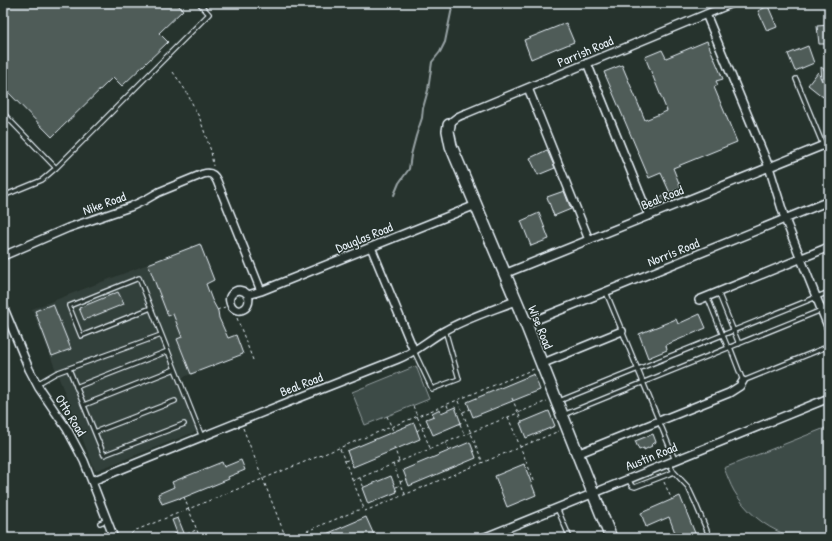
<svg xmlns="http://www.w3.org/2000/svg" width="832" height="541" font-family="'Patrick Hand',sans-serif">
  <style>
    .built { fill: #333f3a }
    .green { fill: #3e4b47; stroke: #939ea0 }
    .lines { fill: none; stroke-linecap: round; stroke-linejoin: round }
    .stream { stroke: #98a3a5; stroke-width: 2 }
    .building { fill: #505c59; stroke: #e8f1f8 }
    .lane-casing { stroke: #e8f1f8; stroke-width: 6 }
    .street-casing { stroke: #e8f1f8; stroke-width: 10 }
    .secondary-casing { stroke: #e8f1f8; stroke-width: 14 }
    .path { stroke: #e8f1f8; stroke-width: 1; stroke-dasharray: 3 3; stroke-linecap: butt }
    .lane { stroke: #26332d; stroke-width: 3.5 }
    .street { stroke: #26332d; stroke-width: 7 }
    .secondary { stroke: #26332d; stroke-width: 11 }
    .labels { text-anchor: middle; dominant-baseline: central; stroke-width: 3; stroke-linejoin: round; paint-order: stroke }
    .street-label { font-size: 13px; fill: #e8f1f8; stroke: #26332d }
  </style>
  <rect width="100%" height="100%" fill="#26332d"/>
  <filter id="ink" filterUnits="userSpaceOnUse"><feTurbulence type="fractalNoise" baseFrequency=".025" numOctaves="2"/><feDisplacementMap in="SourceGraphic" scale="8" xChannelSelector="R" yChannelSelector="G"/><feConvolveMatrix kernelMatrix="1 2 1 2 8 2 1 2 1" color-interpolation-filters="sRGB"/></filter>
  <g filter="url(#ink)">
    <path class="built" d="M148 264 168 316 173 314 182 337 177 339 191 374 177 380 197 431 95 471 32 309Z"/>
    <path class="green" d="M416 366 429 399 365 425 352 392Z
      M825 428 829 430V535C817 536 797 537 785 534 764 527 745 510 734 491 730 484 727 475 724 468Z"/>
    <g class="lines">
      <path class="stream" d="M394 195 399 183 409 169 411 155 416 136 422 118 423 108 428 90 432 62 440 52 445 42 453 3"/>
    </g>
    <path class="building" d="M3 3H176L183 10 159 33 168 42 122 86 113 77 52 137 3 87Z
      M768 6 777 27 767 31 758 11Z
      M566 23 574 42 557 49V48L531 59 524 40Z
      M829 25V44H819L817 26Z
      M707 41 723 79 716 81 718 85 714 87 737 142 673 168 681 188 670 193 661 173 649 178 604 72 622 65 645 120 667 111 645 57 662 50 666 58Z
      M808 46 814 63 795 71 788 54Z
      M821 67 829 73V88L823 97 808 85 818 72 822 81Z
      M547 150 555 168 538 175 530 158Z
      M564 191 571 209 554 216 547 197Z
      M669 194 672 201 660 206 657 199Z
      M539 213 549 239 531 246 521 221Z
      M200 244 214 280 206 284 212 300 218 311 219 318 228 338 236 335 243 354 191 374 177 339 182 337 173 314 168 316 148 264Z
      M118 292 124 304 84 320 79 308Z
      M53 304 71 349 52 356 35 311Z
      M700 314 706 328 666 345 667 350 648 358 639 334 676 319 678 324Z
      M534 374 540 390 473 417 467 402Z
      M455 407 461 423 433 435 426 419 434 416 432 413 440 409 441 413Z
      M549 411 555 426 526 438 520 423Z
      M414 423 420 439 353 467 347 451Z
      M653 434 656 442 651 445 652 446 644 450V448L639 450 635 441Z
      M470 442 476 458 409 486 403 470Z
      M241 460 245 470 228 477 229 479 180 499 179 498 162 504 158 494 174 487 172 482 222 462 224 467Z
      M524 464 536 495 507 507 495 476Z
      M391 476 397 492 368 504 362 488Z
      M680 496 697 538H677L669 517 646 527 641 513Z
      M366 517 374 535 368 538H317Z
      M178 518 186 538H165L177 533 172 520Z"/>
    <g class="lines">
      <g class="lane-casing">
        <path id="lane" d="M796 79 823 145
          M3 113 56 168
          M3 196 42 180 56 168 209 14 199 3
          M606 292 675 460
          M718 292 739 344
          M707 296 728 348
          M151 308 81 336 69 306 139 278C160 331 181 384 202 437
          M730 347 743 381 829 346
          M414 351 432 389 459 379 445 330
          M69 369 104 455 184 424
          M37 384 56 373 161 335
          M76 387 168 351
          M559 401 829 292
          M84 405 175 369
          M563 415 829 307
          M95 432 175 401
          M669 463 674 472 688 487 695 502 710 538
          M628 479 632 486 635 487 674 472
          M557 508 570 538
          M100 523 107 520"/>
      </g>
      <g class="street-casing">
        <path id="street" d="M706 14 769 167 785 219 829 329
          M587 63 649 216
          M528 88 589 240
          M449 125C454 118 459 116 467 113L733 3
          M371 247 414 351
          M3 256 68 228 130 207 145 200 159 192 203 174C210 172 214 174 217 181L261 291
          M504 274 829 143
          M248 295C253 311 233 316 230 302 229 299 230 296 232 294 237 288 244 290 248 295L261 291 476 205
          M699 300 829 247
          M3 306 29 369 39 388 67 429 84 461 114 538
          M526 324 829 201
          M541 364 622 331
          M577 454 729 393 740 386 743 381
          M92 481 281 405 398 359C416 352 429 339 446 330 467 318 493 310 515 301
          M483 538 829 398"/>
      </g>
      <g class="secondary-casing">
        <path id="secondary" d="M449 125 448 131 451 146 526 324 611 538"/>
      </g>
      <path class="path" d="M173 72 186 91 200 119 211 151 213 166
        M217 310 225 307
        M237 318 253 360
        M512 398 522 422
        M458 401 483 463
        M447 405 449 410
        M413 406 430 448
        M463 412 470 409
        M387 416 393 431
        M508 417 535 483
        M460 424 464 434
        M243 428 286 538
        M417 431 421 428 429 425
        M446 443 449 451
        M394 447 399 461
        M340 449 365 511 559 431
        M345 461 350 459
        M393 464 405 494
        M360 478 364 488
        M352 481 547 401
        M400 482 407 479
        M664 482 672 500
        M396 487 401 485
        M184 497 200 538
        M187 534 196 530
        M127 538 134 531 534 369
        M290 538 363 508"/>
      <use href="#lane" class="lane"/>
      <use href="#street" class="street"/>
      <use href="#secondary" class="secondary"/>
    </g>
  </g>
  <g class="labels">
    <g class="street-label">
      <text transform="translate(585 51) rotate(-23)">Parrish Road</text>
      <text transform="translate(662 197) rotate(-22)">Beal Road</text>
      <text transform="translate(104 203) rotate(-20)">Nike Road</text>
      <text transform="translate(364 237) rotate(-22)">Douglas Road</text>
      <text transform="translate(673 252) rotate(-22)">Norris Road</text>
      <text transform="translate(541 327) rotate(68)">Wise Road</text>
      <text transform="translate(301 384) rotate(-21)">Beal Road</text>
      <text transform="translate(71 415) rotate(58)">Otto Road</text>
      <text transform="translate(651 456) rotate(-22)">Austin Road</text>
    </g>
  </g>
  <rect width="832" height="541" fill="none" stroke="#26332d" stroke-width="16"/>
  <rect x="8" y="8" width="816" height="525" fill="none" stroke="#e8f1f8" stroke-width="1.5" filter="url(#ink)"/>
</svg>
